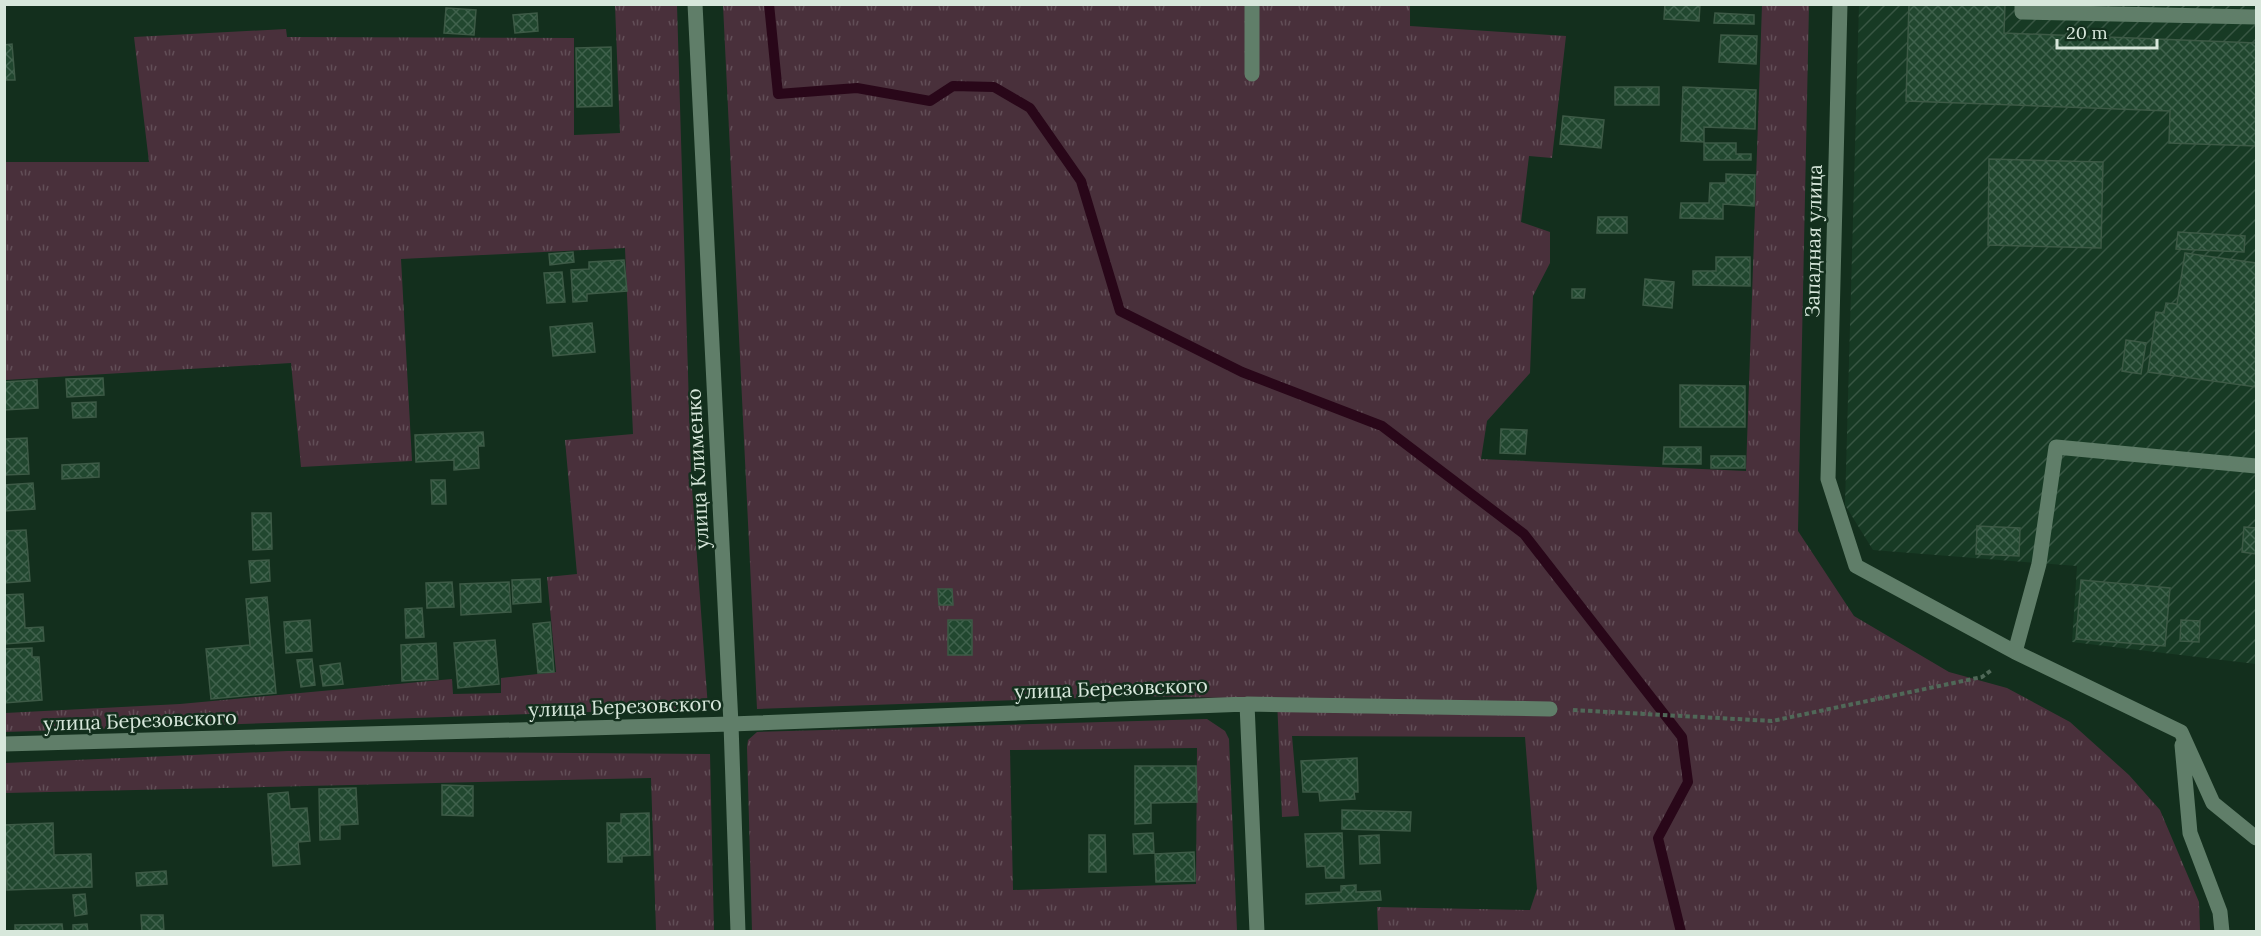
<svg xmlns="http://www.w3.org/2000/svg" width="2261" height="936" font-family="Lora,serif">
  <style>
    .industrial { fill: url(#industrial-furrows) }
    .grass { fill: url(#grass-tufts); fill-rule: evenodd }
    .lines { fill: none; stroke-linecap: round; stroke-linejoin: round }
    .stream { stroke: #290719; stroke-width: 10 }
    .building { fill: url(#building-cross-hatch); stroke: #3d5a46; stroke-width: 1.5 }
    .path { stroke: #506858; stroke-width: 4; stroke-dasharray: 4.5 3; stroke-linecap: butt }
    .minor { stroke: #607e69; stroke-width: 15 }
    .labels { text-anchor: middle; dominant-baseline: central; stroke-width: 5; stroke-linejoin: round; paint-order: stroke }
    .street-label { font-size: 20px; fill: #d7e7db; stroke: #132f1d }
  </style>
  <defs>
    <pattern id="industrial-furrows" width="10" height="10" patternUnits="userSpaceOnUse" patternTransform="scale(1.5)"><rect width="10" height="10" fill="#173a24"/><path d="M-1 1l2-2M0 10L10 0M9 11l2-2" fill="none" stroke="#385643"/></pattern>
    <pattern id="grass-tufts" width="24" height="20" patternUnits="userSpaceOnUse" patternTransform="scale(1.5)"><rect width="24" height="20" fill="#49303b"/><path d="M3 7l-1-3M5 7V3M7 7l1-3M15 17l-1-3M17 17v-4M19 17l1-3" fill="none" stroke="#624e57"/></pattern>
    <pattern id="building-cross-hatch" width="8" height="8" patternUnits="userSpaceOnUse" patternTransform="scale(1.5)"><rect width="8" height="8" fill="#21472f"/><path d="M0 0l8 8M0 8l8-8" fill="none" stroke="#40624d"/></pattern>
  </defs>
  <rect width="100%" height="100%" fill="#132f1d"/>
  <path class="industrial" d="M1859 5H2256V664L2072 642 2077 566 1873 550 1845 505Z"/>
  <path class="grass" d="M1234 4 1272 6 1273 4H1410V26L1566 36 1552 158 1529 156 1521 222 1550 232V263L1533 296 1530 373 1487 421 1481 459 1746 471 1762 5H1809L1798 531 1854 616 1949 672 2007 688 2070 722 2129 775 2160 810 2199 902 2200 931H1378L1377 907 1530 910 1537 889 1525 737 1292 736 1299 816 1282 817 1277 699 1139 696 757 709 723 5Z
    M615 5H677L691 474 708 708 5 732V713L180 704 452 679 453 694 501 693V678L556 672 547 577 577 574 565 440 633 434 625 248 401 259 412 461 301 467 291 363 5 380V162H149L134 37 286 29 287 37 574 38V135L620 133Z
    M1207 719 1225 731 1229 739 1237 931H752L747 747 748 740 757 732ZM1197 748 1196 884 1013 890 1010 750Z
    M288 751 710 754 714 931H656L651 778 5 793V763Z"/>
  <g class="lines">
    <path class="stream" d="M769 4 778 94 857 88 930 101 953 86 994 87 1030 108 1081 181 1120 311 1242 372 1382 426 1524 534 1682 737 1688 782 1658 838 1681 932"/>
  </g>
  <path class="building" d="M1665 4H1700L1699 21 1664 19Z
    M1909 4H2005L2004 33 2256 43V146L2169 143 2170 111 1906 101Z
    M446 8 476 10 474 35 444 33Z
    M537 13 538 31 515 33 513 15Z
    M1715 13 1754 15V24L1714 23Z
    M1721 35 1757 36 1756 64 1719 62Z
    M12 44 15 80H4V45Z
    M611 47 612 106 577 107 576 48Z
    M1615 87H1659V105H1615Z
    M1683 87 1756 90 1755 129 1704 127V142L1681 141Z
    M1563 116 1604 120 1601 148 1560 144Z
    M1704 143H1736V154H1751V160H1704Z
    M1989 159 2103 162 2101 248 1988 245Z
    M1726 174 1755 175 1754 206 1723 204V219L1680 218 1681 203H1709L1710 183H1726Z
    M1598 217H1627V233H1597Z
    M2178 232 2245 236 2244 252 2176 249Z
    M573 252 574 262 550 265 549 254Z
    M2185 253 2256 263V387L2148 372 2156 312 2164 313 2166 303 2177 304Z
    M1716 257H1750V286L1693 285V271H1716Z
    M624 260 627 291 587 294V301L573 302 571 270 589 269V262Z
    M562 272 565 302 547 303 544 273Z
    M1645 279 1674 282 1672 308 1643 305Z
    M1572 289H1585L1584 298H1572Z
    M592 323 595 352 553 356 550 327Z
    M2126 340 2146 343 2141 374 2122 371Z
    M103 378 104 395 67 397 66 379Z
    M37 380 38 408 4 410V382Z
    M1680 385 1745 386V427H1680Z
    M96 402V417L73 418 72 403Z
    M1501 429 1527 430 1525 454 1500 453Z
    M483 432 484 446H478L479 468 454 470V460L416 462 415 435Z
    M27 438 29 474 4 475V439Z
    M1664 447H1701V464H1663Z
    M1711 456H1745V468H1711Z
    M99 463V477L62 479V465Z
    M431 480H445L446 504H432Z
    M33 483 35 509 4 511V485Z
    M252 513H271L272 549 253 550Z
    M1977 526 2020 528 2019 556 1976 554Z
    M2244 527 2256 528V554L2242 552Z
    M26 530 30 581 4 583V531Z
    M269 560 270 581 251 583 249 561Z
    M540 579 541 602 513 604 512 580Z
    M2081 580 2170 588 2165 646 2076 639Z
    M452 582 454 607 427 608 426 583Z
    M509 582 511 612 461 615 460 584Z
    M938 589H952L953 605H939Z
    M23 594 25 628 43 627 44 641 4 644V595Z
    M267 597 276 693 211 699 206 649 250 645 246 599Z
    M422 608 424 637 406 638 405 609Z
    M310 620 312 651 286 653 284 622Z
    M948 620H972V655H948Z
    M2181 620 2200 621 2199 642 2180 641Z
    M550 622 554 672 538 673 533 624Z
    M495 640 499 684 458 688 454 643Z
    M436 643 438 679 402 681 401 645Z
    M32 648V657H39L42 700 4 703V649Z
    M312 659 315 685 301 687 297 660Z
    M340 663 343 684 323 686 320 666Z
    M1357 758 1358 792H1354L1355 799 1320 801 1319 792H1303L1301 761Z
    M1135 766H1196L1197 802 1151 803V823L1135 824Z
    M442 785 473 786V816L442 815Z
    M356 788 358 824 340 825V839L320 840 319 789Z
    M288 792 290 809 307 808 310 841 298 842 300 864 273 866 268 794Z
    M1342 810 1411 812 1410 831 1342 829Z
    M649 813 650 855 622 856V862H608L607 823H621V814Z
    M53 823 54 855 91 854 92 887 7 890 5 825Z
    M1153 833 1154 853 1134 854 1133 834Z
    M1342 833 1344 878H1326L1325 866 1307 867 1305 834Z
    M1089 835H1105L1106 872H1089Z
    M1379 835 1380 863 1360 864 1359 836Z
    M1194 852 1195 881 1156 882 1155 854Z
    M166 871 167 884 137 886 136 873Z
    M1356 885V892L1380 891 1381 900 1306 904V894L1341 892V886Z
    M85 894 87 914 75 916 73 895Z
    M141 915H163L164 932H142Z
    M62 924 63 932H15V925Z
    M87 924 88 932H73V925Z"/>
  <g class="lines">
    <path class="path" d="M1573 710 1772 721 1982 677 1993 669"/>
    <path class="minor" d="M695 4 731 724 738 932
      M1840 4 1828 479 1856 566 2015 652 2181 732 2213 803 2256 838
      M2022 4V12L2256 17
      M1252 74V4
      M2015 652 2039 564 2056 447 2256 466
      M1247 704 1257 932
      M4 744 731 724 1247 704 1550 709
      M2182 745 2190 833 2220 912 2222 932"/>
  </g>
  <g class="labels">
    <g class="street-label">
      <text transform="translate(1813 241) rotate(-89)">Западная улица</text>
      <text transform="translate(697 469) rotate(-93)">улица Клименко</text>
      <text transform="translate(1111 688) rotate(-2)">улица Березовского</text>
      <text transform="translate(625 706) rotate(-2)">улица Березовского</text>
      <text transform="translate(140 720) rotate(-2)">улица Березовского</text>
    </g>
  </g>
  <rect width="2261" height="936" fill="none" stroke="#d7e7db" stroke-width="12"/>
  <path d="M2057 39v9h100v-9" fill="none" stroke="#d7e7db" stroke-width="3"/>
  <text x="2066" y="39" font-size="18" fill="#d7e7db" stroke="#132f1d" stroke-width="4.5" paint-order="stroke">20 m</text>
</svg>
